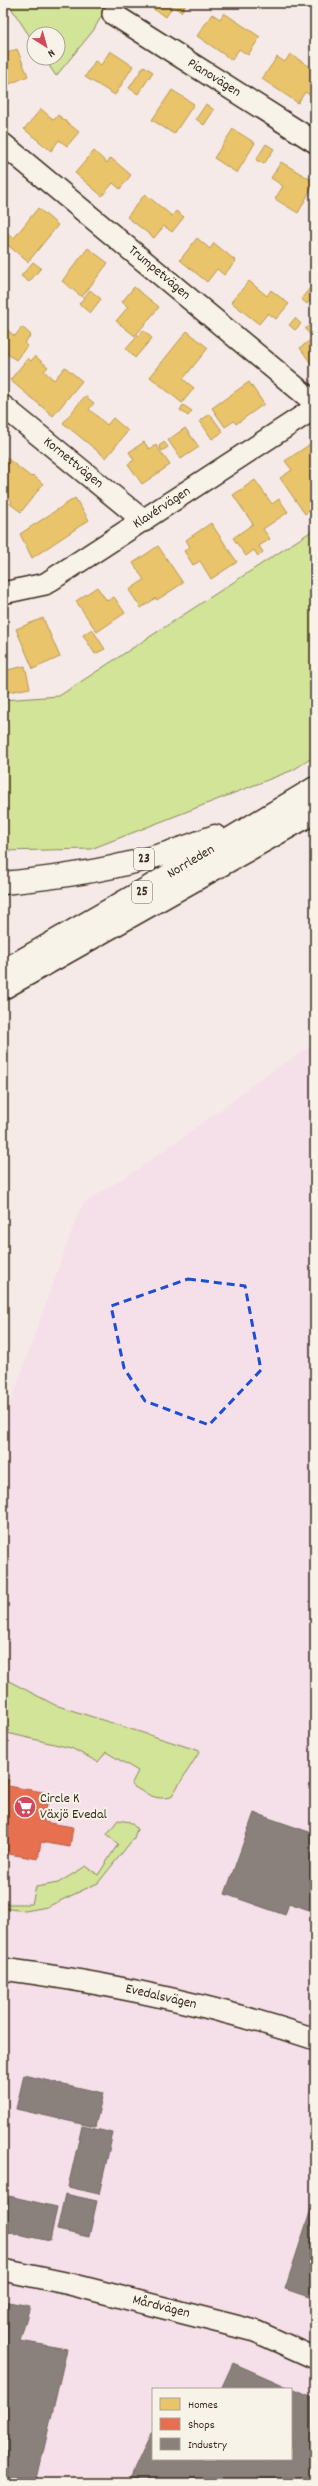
<svg xmlns="http://www.w3.org/2000/svg" width="318" height="2486" font-family="Dekko,sans-serif">
  <style>
    .built { fill: #f5dfe8; fill-rule: evenodd }
    .green { fill: #d2e498; stroke: #86875b }
    .homes { fill: #e9c46a; stroke: #b59653 }
    .shops { fill: #e76f51; stroke: #b35a42 }
    .industry { fill: #8a817c; stroke: #726760 }
    .lines { fill: none; stroke-linecap: round; stroke-linejoin: round }
    .minor-casing { stroke: #3b2a1e; stroke-width: 24 }
    .highway-casing { stroke: #3b2a1e; stroke-width: 25 }
    .minor { stroke: #f7f3e8; stroke-width: 21 }
    .highway { stroke: #f7f3e8; stroke-width: 22 }
    .marked { fill: none; stroke: #1d4ed8; stroke-width: 3; stroke-dasharray: 8 5; stroke-linejoin: round }
    .labels { text-anchor: middle; dominant-baseline: central; stroke-width: 4; stroke-linejoin: round; paint-order: stroke }
    .shield { fill: #f7f3e8; stroke: #73665b; stroke-width: 1 }
    .shield-label { font-size: 13px; font-weight: bold; fill: #3b2a1e }
    .street-label { font-size: 14px; fill: #3b2a1e; stroke: #f7f3e8 }
    .poi-label { font-size: 14px; fill: #3b2a1e; stroke: #f7f3e8; text-anchor: start }
  </style>
  <rect width="100%" height="100%" fill="#f6eae8"/>
  <filter id="ink" filterUnits="userSpaceOnUse"><feTurbulence type="fractalNoise" baseFrequency=".025" numOctaves="2"/><feDisplacementMap in="SourceGraphic" scale="8" xChannelSelector="R" yChannelSelector="G"/><feConvolveMatrix kernelMatrix="1 2 1 2 8 2 1 2 1" color-interpolation-filters="sRGB"/></filter>
  <g filter="url(#ink)">
    <path class="built" d="M315 1044V2483H3V1424L77 1216 84 1203 144 1165 227 1105 258 1080ZM153 2389H291V2459H153Z"/>
    <path class="green" d="M8 3H109L93 31 56 76 44 58H58V34H34V43Z
      M315 529V756L293 770 91 849 3 851V700L59 696Z
      M3 1678 55 1705 200 1751 171 1797C155 1801 145 1793 131 1785L138 1771 106 1752 98 1762 71 1748 3 1732Z
      M118 1820 130 1822 137 1829 134 1838 98 1883 47 1907 25 1911 3 1908V1904H32L36 1887 58 1883 86 1866 98 1875 118 1844 107 1834Z"/>
    <path class="homes" d="M144 3H187L181 12 173 6 166 17Z
      M224 13 260 37 248 55 239 49 232 60 197 36 212 14 220 19Z
      M17 49 28 76 3 87V55Z
      M110 51 133 66 115 95 85 77 95 61 101 65Z
      M290 54 315 70 314 97 305 92 298 103 262 79 277 57 285 62Z
      M144 66 153 72 138 94 129 88Z
      M172 90 194 104 174 134 152 120Z
      M206 104 214 110 204 125 196 119Z
      M41 109 54 120 58 115 79 132 67 146 59 140 51 151 24 129Z
      M233 129 255 143 237 173 214 158Z
      M266 144 274 149 264 164 256 160Z
      M94 151 107 163 111 158 131 175 120 189 113 183 102 196 75 173Z
      M281 162 315 182 298 213 275 199 283 186 271 178Z
      M145 194 172 216 176 211 184 217 172 232 164 226 154 238 127 217Z
      M38 208 58 225 28 262 3 241V236L6 232 14 238Z
      M197 238 210 249 214 243 236 261 224 275 217 269 207 282 180 260Z
      M88 248 108 263 82 297 62 281Z
      M33 262 41 268 29 282 21 276Z
      M249 281 267 296 271 290 289 304 276 319 268 313 259 324 231 302Z
      M134 287 159 307 135 336 116 321 128 307 122 302Z
      M310 288 315 292V295L307 304 301 299Z
      M90 290 101 299 90 313 79 304Z
      M295 318 301 324 295 330 289 325Z
      M315 322V369L300 348 313 338 305 329Z
      M22 327 31 335 24 343 27 346 16 360 3 351V333L6 329 15 336Z
      M143 330 152 338 135 358 126 349Z
      M187 331 208 348 183 379 194 388 182 403 150 377Z
      M35 356 48 367 44 371 54 380 65 367 82 381 53 416 10 380 28 358 31 361Z
      M249 382 264 404 236 424 234 421 225 427 212 408Z
      M85 396 94 403 89 409 107 425 113 418 128 431 106 458 63 423Z
      M183 405 192 411 188 416 180 410Z
      M210 414 223 432 212 439 200 421Z
      M185 428 199 447 181 459 168 440Z
      M144 442 149 449 156 445 170 465 142 484 128 464 134 460 129 452Z
      M164 442 168 447 162 451 159 446Z
      M312 443 315 448V494L312 496 315 507 305 514 280 478 292 470 285 461Z
      M3 455 31 477 33 475 43 484 21 512 10 504 12 501 3 493Z
      M255 480 272 504 279 499 288 512 263 529 270 539 259 546 263 552 258 556 254 550 246 556 233 538 253 524 233 495Z
      M75 498 89 520 32 558 20 534Z
      M211 523 237 562 211 579 200 561 193 565 184 551 190 547 186 540Z
      M3 544 6 570 3 571Z
      M158 546 183 583 157 600 156 598 141 608 129 590 144 580 133 563Z
      M97 587 107 601 114 597 125 613 97 632 76 601Z
      M43 618 60 657 33 669 16 629Z
      M92 629 105 649 95 654 83 635Z
      M25 666 30 688 3 693V671Z"/>
    <path class="shops" d="M3 1779 9 1780 8 1786 49 1793 44 1822 73 1827 70 1847 41 1842 38 1859 3 1853 5 1830 3 1829Z"/>
    <path class="industry" d="M254 1813 315 1834V1912L289 1903 285 1915 225 1894Z
      M315 1915V1924L309 1922Z
      M24 2075 103 2093 95 2127 16 2109Z
      M82 2126 113 2133 99 2194 68 2187Z
      M65 2194 97 2201 89 2237 57 2230Z
      M9 2196 57 2207 50 2241 3 2231Z
      M315 2197V2299L285 2289Z
      M3 2301 30 2306 20 2341 67 2349 36 2483H3Z
      M233 2363 315 2399V2483H128L151 2433H153V2459H291V2389H221Z"/>
    <g class="lines">
      <g class="minor-casing">
        <path id="minor" d="M113 14 315 142
          M3 144 315 403
          M3 406 144 521
          M3 593 45 584 315 408
          M3 1969C109 1983 214 2005 315 2039
          M3 2270 70 2284 255 2331 315 2358"/>
      </g>
      <g class="highway-casing">
        <path id="highway" d="M3 883C76 876 147 864 215 836
          M3 971 146 889 315 788
          M3 988 315 812"/>
      </g>
      <use href="#minor" class="minor"/>
      <use href="#highway" class="highway"/>
    </g>
  </g>
  <path class="marked" d="M188 1279 245 1286 261 1370 209 1425 145 1401 124 1368 111 1306Z"/>
  <defs>
    <g id="supermarket-disc" transform="scale(1.15)"><circle r="9.5" fill="#d1495b" stroke="#f7f3e8"/><path d="M-6-5.5h2.5l.6 2H6L4.5 2H-2.5L-4.4-4H-6ZM-1.5 3.2a1.3 1.3 0 1 0 .1 0ZM3 3.2a1.3 1.3 0 1 0 .1 0Z" fill="#fff"/></g>
  </defs>
  <g fill-rule="evenodd">
    <use href="#supermarket-disc" x="25" y="1807"/>
  </g>
  <g class="labels">
    <g class="shield">
      <rect x="134" y="848" width="20" height="22" rx="3"/>
      <rect x="132" y="881" width="20" height="22" rx="3"/>
    </g>
    <g class="shield-label">
      <text x="144" y="859">23</text>
      <text x="142" y="892">25</text>
    </g>
    <g class="street-label">
      <text transform="translate(214 78) rotate(32)">Pianovägen</text>
      <text transform="translate(159 273) rotate(40)">Trumpetvägen</text>
      <text transform="translate(73 463) rotate(39)">Kornettvägen</text>
      <text transform="translate(162 508) rotate(-33)">Klavérvägen</text>
      <text transform="translate(191 862) rotate(-31)">Norrleden</text>
      <text transform="translate(161 1997) rotate(13)">Evedalsvägen</text>
      <text transform="translate(161 2307) rotate(14)">Mårdvägen</text>
    </g>
    <g class="poi-label">
      <text x="40" y="1799">Circle K<tspan x="40" dy="16">Växjö Evedal</tspan></text>
    </g>
  </g>
  <rect width="318" height="2486" fill="none" stroke="#f7f3e8" stroke-width="16"/>
  <rect x="8" y="8" width="302" height="2470" fill="none" stroke="#3b2a1e" stroke-width="1.5" filter="url(#ink)"/>
  <rect x="152" y="2388" width="140" height="72" fill="#f7f3e8" stroke="#aca397"/>
  <rect x="160" y="2398" width="20" height="12" fill="#e9c46a" stroke="#aca397"/>
  <text x="188" y="2408" font-size="12" fill="#3b2a1e">Homes</text>
  <rect x="160" y="2418" width="20" height="12" fill="#e76f51" stroke="#aca397"/>
  <text x="188" y="2428" font-size="12" fill="#3b2a1e">Shops</text>
  <rect x="160" y="2438" width="20" height="12" fill="#8a817c" stroke="#aca397"/>
  <text x="188" y="2448" font-size="12" fill="#3b2a1e">Industry</text>
  <g transform="translate(46 46) rotate(143)"><circle r="19" fill="#f7f3e8" stroke="#aca397"/>
  <path d="M0-3L7 15L0 10L-7 15Z" fill="#d1495b"/>
  <text y="-6" font-size="11" font-weight="bold" text-anchor="middle" fill="#3b2a1e">N</text>
  </g>
</svg>
